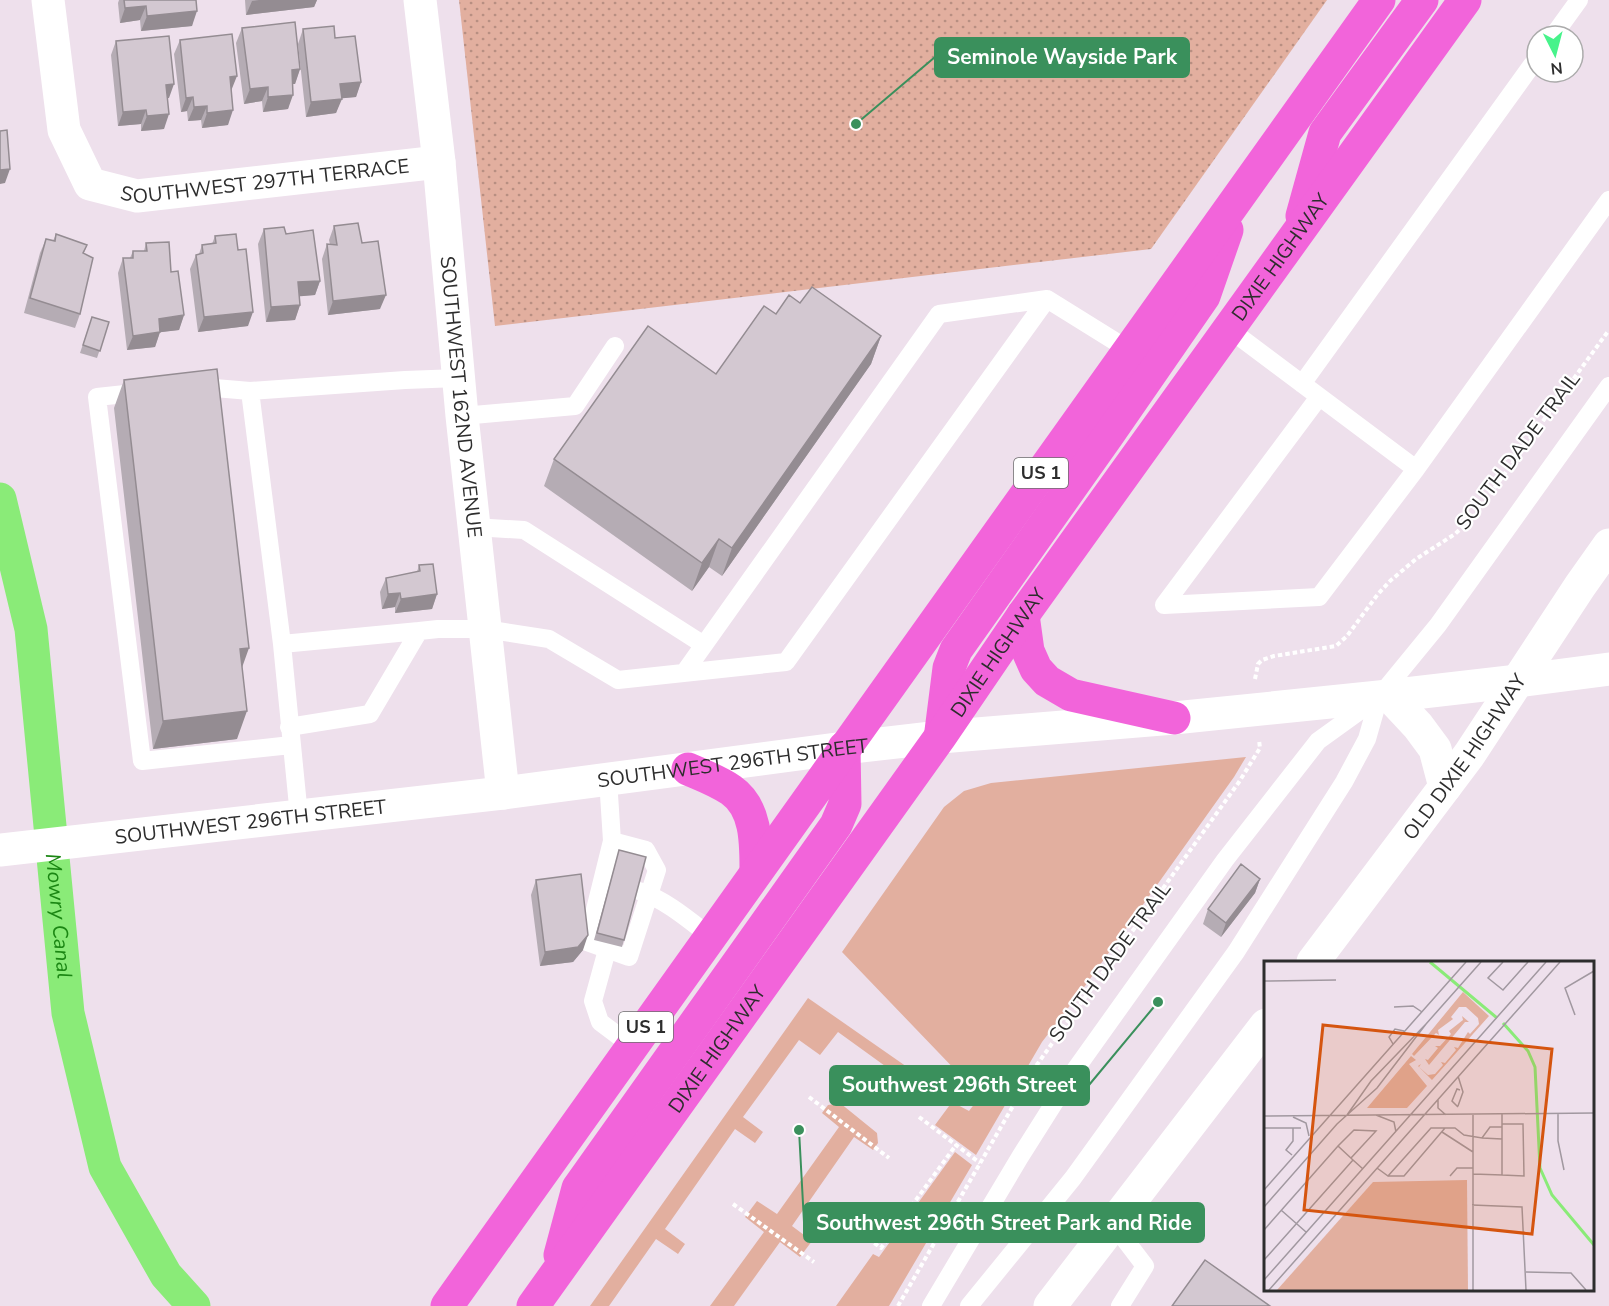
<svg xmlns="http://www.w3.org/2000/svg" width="1609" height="1306" font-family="'Nunito Sans',sans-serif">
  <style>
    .grass { fill: #e2af9f }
    .park { fill: url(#park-dots) }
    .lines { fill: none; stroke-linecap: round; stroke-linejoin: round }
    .canal { stroke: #8aeb78; stroke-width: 33 }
    .path { stroke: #fff; stroke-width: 4; stroke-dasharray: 4.5 3; stroke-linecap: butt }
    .service { stroke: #fff; stroke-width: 18 }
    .minor { stroke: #fff; stroke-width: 33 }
    .tertiary { stroke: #fff; stroke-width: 33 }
    .trunk { stroke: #f264da; stroke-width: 33 }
    .wall { fill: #b5acb4 }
    .shaded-wall { fill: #948c92 }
    .building { fill: #d3c8d1; stroke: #948c92; stroke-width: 1.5 }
    .labels { text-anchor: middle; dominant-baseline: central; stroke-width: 4.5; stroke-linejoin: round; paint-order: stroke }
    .shield { fill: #fff; stroke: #6c6c6c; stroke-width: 1.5 }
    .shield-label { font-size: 18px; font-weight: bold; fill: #2d2d2d }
    .street-label { font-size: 20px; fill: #2d2d2d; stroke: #fff }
    .water-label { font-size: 21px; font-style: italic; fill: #1b8613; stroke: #fff }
    .inset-river { fill: none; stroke: #8aeb78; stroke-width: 3 }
    .inset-road { fill: none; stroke: #a198a0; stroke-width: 1.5 }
    .view { fill: #d5550f; fill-opacity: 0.15; stroke: #d5550f; stroke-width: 3 }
    .inset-edge { fill: none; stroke: #2d2d2d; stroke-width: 3 }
    .leader { fill: none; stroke: #3a905c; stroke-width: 2 }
    .callout-dot { fill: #3a905c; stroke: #fff; stroke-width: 2 }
    .callout { fill: #3a905c; stroke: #3a905c; stroke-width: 2 }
    .callout-label { font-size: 21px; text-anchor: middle; font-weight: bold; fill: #fff }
  </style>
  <defs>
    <pattern id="park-dots" width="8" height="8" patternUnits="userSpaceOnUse" patternTransform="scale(1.5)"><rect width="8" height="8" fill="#e2af9f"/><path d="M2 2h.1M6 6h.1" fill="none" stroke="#b88f82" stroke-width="1.8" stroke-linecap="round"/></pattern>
  </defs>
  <rect width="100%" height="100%" fill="#eee0ec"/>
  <path class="grass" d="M1246 757 1234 777 1085 986 1042 1042 976 1155 935 1125 952 1102 969 1111 982 1094 962 1077 842 952 944 807 964 791 991 783Z
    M808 998 910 1069C913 1071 916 1073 918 1076 924 1088 913 1099 903 1104L897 1103 910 1084 838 1032 820 1055 799 1040 743 1117 763 1132 755 1143 735 1129 665 1229 685 1244 678 1254 656 1239 609 1306H590Z
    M840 1103 877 1133 878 1143 873 1150 854 1137 792 1226 812 1241 800 1257 780 1242 734 1306H710L764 1232 745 1217 757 1201 777 1214 839 1127 822 1113 828 1105Z
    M955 1152 972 1165 889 1306H836L873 1254 879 1257Z"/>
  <path class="park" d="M459 0H1327L1151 249 495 326Z"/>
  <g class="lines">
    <path class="canal" id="s1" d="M0 499 31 629 68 1013 105 1167 166 1275 194 1306"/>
    <path class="path" d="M1255 679 1258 664 1262 660 1274 656 1336 646 1347 636 1378 594 1390 581 1416 559 1455 534 1474 516 1609 330
      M809 1097 889 1158
      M919 1117 980 1163
      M733 1204 814 1262
      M844 1221 881 1248 956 1145
      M898 1306 1036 1066 1239 782 1260 748 1259 740"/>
    <path class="service" d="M1553 36 1579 0
      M1229 329 1416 469 1319 597 1164 605 1319 397
      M1302 384 1537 58
      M195 388 203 387 250 391
      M144 392 97 397 142 761 291 745
      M462 416 575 406 615 346
      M1416 469 1609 200
      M474 527 524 530 704 645
      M282 644 419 631
      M684 673 939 314 1047 299
      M289 727 370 714 419 631 438 629H485L549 639 618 680 786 662 1047 299 1129 350
      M608 779 612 841 646 850 657 870 629 957 587 942 612 841
      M299 816 282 644 250 391 405 380 458 378
      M639 891C666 900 689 920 711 937
      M607 950 593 1001 600 1022 632 1046
      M1113 1224 1145 1266 1120 1306
      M931 1306 1020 1157 1075 1070 1225 860 1318 741 1379 697 1438 625 1609 386
      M969 1306 1073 1178 1236 952 1344 782 1367 739 1379 697"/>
    <path class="minor" id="s2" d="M48 0 64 130 90 184 137 196 439 162"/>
    <g class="tertiary">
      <path id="s3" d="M420 0 439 162 462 416 503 793"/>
      <path d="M1390 696 1418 726 1435 749 1445 787"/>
      <path id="s4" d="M0 850 503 793 844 748 940 737 1174 718 1379 697 1518 681 1609 669"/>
      <path id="s5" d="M1313 962 1469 755 1580 586 1609 545"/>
      <path d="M1050 1306 1266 1025"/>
    </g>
    <g class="trunk">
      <path d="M1302 216 1325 133 1422 0"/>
      <path d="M1023 615 1028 651 1036 669 1047 681 1071 695 1174 718"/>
      <path d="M941 731 949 668 956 650 1108 435 1204 296 1227 230"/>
      <path d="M688 769C702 775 718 781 731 790 757 808 756 844 756 872"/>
      <path d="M560 1255 578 1188 836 825 845 804 844 748"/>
      <path d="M447 1306 1379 0"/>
      <path id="s6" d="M533 1306 940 737 1023 615 1465 0"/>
    </g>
  </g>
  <path class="wall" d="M119 0H196L192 26 141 31 140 20 120 23 118 3Z
    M245 0H317L314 7 246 15Z
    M242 28 300 69 295 84H293L288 109 263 112 262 101 244 104 236 43Z
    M303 29 335 38 361 82 356 97 341 98 336 113 306 117 298 44Z
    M180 40 231 91 228 125 202 128 201 120 188 121 187 111 181 112 174 54Z
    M116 41 169 98H168L164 129 141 131V124L118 126 111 55Z
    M334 226 380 309 328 315 322 259 327 244 330 245 329 240Z
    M264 229 286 234 320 281 315 295 299 296 300 305 295 320 266 322 258 244Z
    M56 234 87 245 84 253 80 314 75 328 24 313 40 253 46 239 53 241Z
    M215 236 248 326 198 332 190 269 196 255 199 254 202 245 212 244Z
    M146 243 171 272 184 315 179 330 160 332 155 347 127 350 118 273 123 258H130L133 251H144Z
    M800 303 881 336 871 364 722 576 709 567 692 591 544 486 554 459 716 374Z
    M92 317 109 322 97 358 80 353Z
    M124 380 242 667 237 739 153 749 114 408Z
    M419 565 437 594 432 609 395 613V607L382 609 380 592 386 578 417 572Z
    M619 850 624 940 622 947 594 940Z
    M1260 879 1255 893 1221 937 1203 924 1208 909Z
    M536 880 583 950 573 962 540 966 531 895Z"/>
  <path class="shaded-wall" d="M259 0H317L314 7 246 15 252 1Z
    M146 6 140 20 120 23 125 8Z
    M197 11 192 26 141 31 147 16Z
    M300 69 295 84H286L292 70Z
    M237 76 231 91 230 77Z
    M361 82 356 97 335 99 340 84Z
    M174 84 169 98 161 99 166 85Z
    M268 87 262 101 244 104 250 89Z
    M293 95 288 109 263 112 268 97Z
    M193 97 187 111 181 112 186 98Z
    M342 99 336 113 306 117 311 102Z
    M207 106 201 120 188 121 194 107Z
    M146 110 141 124 118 126 123 112Z
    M233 110 228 125 202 128 207 113Z
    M169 114 164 129 141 131 147 116Z
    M10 169 5 183 0 184V170Z
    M320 281 315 295 292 297 298 282Z
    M386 295 380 309 328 315 333 301Z
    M300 305 295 320 266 322 271 307Z
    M253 312 248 326 198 332 204 317Z
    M184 315 179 330 154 333 160 332 155 347 127 350 133 336 159 319Z
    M881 336 871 364 722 576 732 548Z
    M719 539 709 567 692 591 702 563Z
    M400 593 395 607 382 609 388 594Z
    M437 594 432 609 395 613 401 599Z
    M249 648 239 676 240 649Z
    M247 711 237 739 153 749 163 721Z
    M1260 879 1255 893 1221 937 1226 923Z
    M588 935 583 950 573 962 540 966 545 952Z"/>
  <path class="building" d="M124 0H196L197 11 147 16 146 6 125 8Z
    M295 22 300 69 292 70 293 95 268 97V87L250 89 242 28Z
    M334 26 335 38 355 36 361 82 340 84 342 99 311 102 303 29Z
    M232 34 237 76 230 77 233 110 207 113V106L194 107 193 97 186 98 180 40Z
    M169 36 174 84 166 85 169 114 147 116 146 110 123 112 116 41Z
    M7 130 10 169 0 170V131Z
    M358 223 362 243 378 241 386 295 333 301 327 244 337 245 334 226Z
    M284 227 286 234 313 230 320 281 298 282 300 305 271 307 264 229Z
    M56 234 87 245 83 253 93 258 80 314 30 298 46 239 55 241Z
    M236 234 238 250 246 249 253 312 204 317 196 255 203 253 202 245 216 243 215 236Z
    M169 242 171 272 178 271 184 315 159 319 160 332 133 336 123 258H133V251H147L146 243Z
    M812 287 881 336 732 548 719 539 702 563 554 459 648 326 716 374 764 306 776 314 789 295 800 303Z
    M92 317 109 322 100 351 83 345Z
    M217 369 249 648 240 649 247 711 163 721 124 380Z
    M433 564 437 594 401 599 400 593 388 594 386 578 420 571 419 565Z
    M619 850 646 857 624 940 597 933Z
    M1241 864 1260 879 1226 923 1208 909Z
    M581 874 588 935 578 947 545 952 536 880Z
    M1205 1260 1270 1306H1172Z"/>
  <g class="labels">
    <g class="shield">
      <rect x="1014" y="458" width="54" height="30" rx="4.5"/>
      <rect x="619" y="1012" width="54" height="30" rx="4.5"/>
    </g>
    <g class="shield-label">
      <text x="1041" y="473">US 1</text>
      <text x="646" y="1027">US 1</text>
    </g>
    <g class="street-label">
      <text stroke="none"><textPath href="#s2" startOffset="368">SOUTHWEST 297TH TERRACE</textPath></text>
      <text stroke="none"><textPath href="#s6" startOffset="1288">DIXIE HIGHWAY</textPath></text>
      <text stroke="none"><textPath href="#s3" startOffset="399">SOUTHWEST 162ND AVENUE</textPath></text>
      <text transform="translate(1518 451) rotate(-53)">SOUTH DADE TRAIL</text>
      <text stroke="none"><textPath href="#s6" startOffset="802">DIXIE HIGHWAY</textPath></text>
      <text stroke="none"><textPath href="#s5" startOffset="255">OLD DIXIE HIGHWAY</textPath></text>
      <text stroke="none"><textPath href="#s4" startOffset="738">SOUTHWEST 296TH STREET</textPath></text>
      <text stroke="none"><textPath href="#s4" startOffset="252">SOUTHWEST 296TH STREET</textPath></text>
      <text transform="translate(1110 962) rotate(-54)">SOUTH DADE TRAIL</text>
      <text stroke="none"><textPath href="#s6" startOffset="316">DIXIE HIGHWAY</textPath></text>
    </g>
    <g class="water-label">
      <text stroke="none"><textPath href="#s1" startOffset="422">Mowry Canal</textPath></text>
    </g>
  </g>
  <g transform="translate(1264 961)">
    <rect width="330" height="330" fill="#eee0ec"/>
    <path d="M199 31 225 55 168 119 154 105 157 103 155 106 164 114 171 113 179 104 177 101 181 102 192 89 190 86 194 87 204 71 206 73 215 63 214 57 202 46H195L187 56 189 58 174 69 175 74 172 72 150 95 148 93ZM198 55 205 61H201L165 104 161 98 164 99 174 87 171 85H176L187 73 185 70 199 59ZM147 95 152 99 145 103 163 125 143 147H103Z" fill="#e2af9f"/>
    <path d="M203 219 204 329H13L109 221Z" fill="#e2af9f"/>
    <path class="inset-river" d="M166 1 233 57M239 62 264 90 271 106 276 207 288 234 330 284"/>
    <path class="inset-road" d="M239 1 224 17 239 29 264 1M0 20 72 19M130 46 149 45 158 51M311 54 301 27 330 10M162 63 217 1M129 83 125 76 131 68 140 70M174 138V147L182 154M194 145 199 131 194 115M194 146 188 140 193 128 196 129M209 153V329M294 153V180L300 209M112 154 130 161 132 171M0 155 330 152M29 156 42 162 45 175M238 163H259L260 215 238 214M0 167H37M178 171 209 191M218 177 238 178M28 194 22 189 29 180V167M87 197 112 170 90 169 74 185 89 199 99 208M113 207 124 215 167 167H191L200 174 218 177 226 166H238M209 213 238 214V153M124 215H140L181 167M186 215 193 207H209M0 229 202 1M208 244 258 246 262 329M0 246 73 163 113 127 162 63 107 120 83 154M17 249 42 271M0 269 74 185M0 299 89 199M262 311 307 312 322 329M0 319 282 1M5 329 296 1"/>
    <path class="view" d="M59 64 288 88 268 273 40 249Z"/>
    <rect width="330" height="330" class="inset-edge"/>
  </g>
  <path class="leader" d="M856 124L935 57M1158 1002L1089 1085M799 1130L804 1222"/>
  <g class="callout-dot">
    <circle cx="856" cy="124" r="6"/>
    <circle cx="1158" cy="1002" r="6"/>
    <circle cx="799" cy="1130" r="6"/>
  </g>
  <g class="callout">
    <rect x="935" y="38" width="254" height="39" rx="6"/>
    <rect x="830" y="1066" width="259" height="39" rx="6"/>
    <rect x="804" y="1203" width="400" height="39" rx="6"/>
  </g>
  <g class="callout-label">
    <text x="1062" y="64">Seminole Wayside Park</text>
    <text x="959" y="1092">Southwest 296th Street</text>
    <text x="1004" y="1230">Southwest 296th Street Park and Ride</text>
  </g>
  <g transform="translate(1555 54) rotate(174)"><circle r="28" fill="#ffffff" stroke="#ababab" stroke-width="1.5"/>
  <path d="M0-4.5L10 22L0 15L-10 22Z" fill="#47f38b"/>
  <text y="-9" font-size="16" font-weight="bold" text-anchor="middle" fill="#2d2d2d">N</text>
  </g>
</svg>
